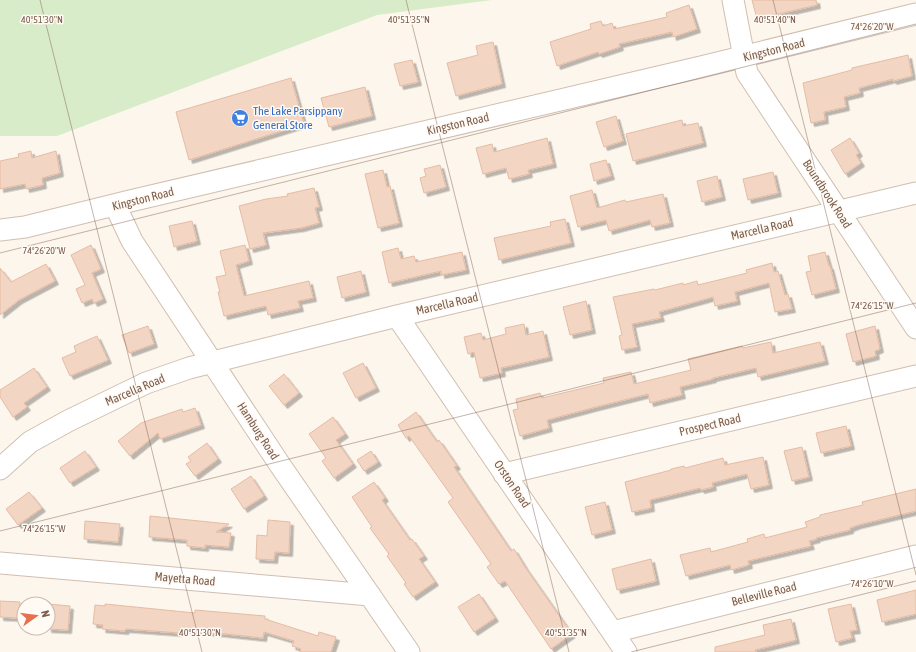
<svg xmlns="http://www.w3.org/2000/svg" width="916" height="652" font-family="'Asap Condensed',sans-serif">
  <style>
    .green { fill: #d8ecc9 }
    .building { fill: #f3d5c3; stroke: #e6bba3; filter: url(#shadow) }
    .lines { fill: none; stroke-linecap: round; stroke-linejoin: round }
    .minor-casing { stroke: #d1beb0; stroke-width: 23 }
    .minor { stroke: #fff; stroke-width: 21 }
    .ticks { fill: none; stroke: #7a5c4d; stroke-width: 1; stroke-opacity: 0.45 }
    .labels { text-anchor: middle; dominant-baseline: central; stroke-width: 3; stroke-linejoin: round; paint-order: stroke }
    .street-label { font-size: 12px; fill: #7a5c4d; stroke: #fffaf3 }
    .shop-label { font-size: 12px; fill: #366cbe; stroke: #fffaf3; text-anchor: start }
    .ticks-label { font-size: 10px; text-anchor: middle; fill: #7a5c4d; stroke: #fffaf3; stroke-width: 3; stroke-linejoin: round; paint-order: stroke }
  </style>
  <defs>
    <filter id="shadow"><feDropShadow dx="3.5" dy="3.5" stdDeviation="0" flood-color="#0004"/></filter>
  </defs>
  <rect width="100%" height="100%" fill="#fdf6ec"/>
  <path class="green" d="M0 0H492L377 15 57 136H0Z"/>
  <path class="building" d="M752 0H816L817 5 757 19Z
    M689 5 697 29 673 37 672 32 619 44 620 47 599 54 598 52 557 66 550 42 591 29 590 24 601 21 603 26 612 23 614 29 667 17 666 13Z
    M493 42 502 84 456 96 447 63 478 55 476 46Z
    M908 55 912 76 893 81V79L859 88 860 93 844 97 846 107 824 112 825 120 811 123 803 83 852 70V68Z
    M412 60 418 82 400 86 394 64Z
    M291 78 304 124 189 160 176 112Z
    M365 87 372 116 329 127 321 98Z
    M616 116 623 141 604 147 596 122Z
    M682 120 683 126 698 123 703 143 633 161 626 134Z
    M547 138 553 164 528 170 529 174 509 179 506 168 483 174 476 148 492 144 494 152Z
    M850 138 859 153 856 155 861 163 845 174 831 150Z
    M31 151 32 158 56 151 60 173 42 178 43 185 26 189 25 184 0 189V161L19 157 18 154Z
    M606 160 611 176 594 181 590 164Z
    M440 165 446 187 424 193 420 178 426 176 424 169Z
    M383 170 387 187 390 186 399 223 378 228 365 174Z
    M773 172 778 193 748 200 743 179Z
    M717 176 722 197 702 202 697 181Z
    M314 188 319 207 315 208 319 223 301 228 263 233 266 245 250 249 239 206 266 199 288 196 287 194Z
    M592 190 597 208 625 200 626 202 663 194 670 223 652 227 650 220 609 231 606 220 578 227 570 196Z
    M565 219 571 243 499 260 494 238 551 226 550 222Z
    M192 221 197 241 174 247 169 226Z
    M91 245 101 269 92 273 103 299 94 303 92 299 82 303 76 289 85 285 71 255Z
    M245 245 249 261 236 265 244 296 309 281 313 298 298 301 300 308 268 315 266 306 224 316 218 292H220L216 277 226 275 220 251Z
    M398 248 401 259 414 256 416 262 462 252 466 270 441 275V271L389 283 382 252Z
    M825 252 829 266H830L836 289 812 295 806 272 811 271 808 256Z
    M772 263 774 272 778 271 785 295 788 294 792 309 775 312 769 283 735 292 737 301 715 306 713 297 659 312 661 318 632 324 637 347 622 350 619 336 622 335 613 297 654 289 655 290 683 283V285L697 281 698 285 747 273 746 270Z
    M46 264 55 281 19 300 0 315V268L11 282Z
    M361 271 366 292 342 298 337 277Z
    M586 301 592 330 570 335 563 307Z
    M524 324 526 335 543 331 549 357 501 368 502 373 480 378 474 352 468 354 464 337 481 333 483 340 506 334 505 328Z
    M148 326 154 344 129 353 122 335Z
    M875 326 880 349 875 351 876 356 853 362 846 334Z
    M97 336 108 360 70 376 62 358 76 352 74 346Z
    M771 342 773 353 820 342 825 361 758 377 756 368 713 378V379L680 387 682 395 650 403 648 394 596 407 547 420 549 428 520 436 513 410 518 409 516 399 540 393 542 398 604 383 603 378 631 372 634 384 691 370 688 359 742 346 743 348Z
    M363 363 376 388 356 398 343 373Z
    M34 368 47 387 24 403 27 407 13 417 0 397V390Z
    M284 374 299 393 284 405 269 386Z
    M195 408 201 425 160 439 158 433 130 456 118 441 141 423 182 409 183 412Z
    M416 412 437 442 439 440 457 466 454 467 511 551 514 549 525 567 572 634 551 649 505 581 499 584 487 567 491 564 448 502 453 498 409 436 406 438 398 425Z
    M333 417 345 434 336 440 353 464 334 478 322 461 326 458 309 434Z
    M846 426 851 446 821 453 816 433Z
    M207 443 218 459 195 476 186 464 191 461 188 457Z
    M802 447 809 477 792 481 784 451Z
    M85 451 96 467 70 483 60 468Z
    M371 451 378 462 364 471 357 460Z
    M763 457 769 485 751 489 747 474 712 483 713 487 701 490 700 488 650 500 651 508 632 512 625 482 671 470V469L684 466 685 468 723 458 725 465Z
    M251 476 264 496 244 509 231 489Z
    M374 482 385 498 382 500 410 540 412 539 424 556 419 559 435 582 413 597 404 584 406 583 387 556 389 554 370 528 372 527 352 497Z
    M916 489V511L858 525 850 528V530L816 538 817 539 809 541 811 546 748 561 749 565 731 570 730 565 686 576 680 555 710 548 711 552 748 542 747 539 764 534 765 538 807 527 805 522 820 517V515L863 505 862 502Z
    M29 492 42 508 18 525 6 509Z
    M605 502 612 530 592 535 585 507Z
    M150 516 229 524 216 532 231 533 229 547 205 545V548L187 546V540L149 537Z
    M268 520 290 522 289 553 275 552 274 560 256 559 257 535 267 536Z
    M85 521 120 524 118 542 84 539Z
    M651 559 656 581 617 590 612 569Z
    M916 590V614L882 622 877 600Z
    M479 594 495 618 474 632 458 607Z
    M0 601 20 602 18 618 0 617Z
    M48 604 70 606 68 630 48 629Z
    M105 604 195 613V610L265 616V619L318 636 319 632 336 637 331 652H300L301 649 292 646 294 641 264 632 263 638 180 629V633L126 629 125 631 102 629 103 625 93 624 95 605 105 606Z
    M851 604 857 630 850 631 852 638 836 642 828 609Z
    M791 619 796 640 755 650 756 652H715V647L765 635 763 625Z"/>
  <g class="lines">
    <g class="minor-casing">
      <path id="minor" d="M733 0 747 73 916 328
        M115 205 132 241 280 465 409 652
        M0 230 25 227 130 201 701 67 916 14
        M397 316 626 652
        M0 469 30 442 68 421 146 383 189 368 397 316 916 193
        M504 474 916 376
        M0 563 370 595
        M613 632 916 556"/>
    </g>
    <use href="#minor" class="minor"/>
  </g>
  <path class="ticks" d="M40 0 202 652M406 0 569 652M773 0 916 575M0 253 916 24M0 531 916 303M631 652 916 581"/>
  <defs>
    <g id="supermarket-disc" transform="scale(0.9)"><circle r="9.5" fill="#3f7fe0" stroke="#fffaf3"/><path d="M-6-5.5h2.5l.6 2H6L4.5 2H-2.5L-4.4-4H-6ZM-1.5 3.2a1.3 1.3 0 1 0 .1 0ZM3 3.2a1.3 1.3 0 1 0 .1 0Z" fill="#fff"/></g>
  </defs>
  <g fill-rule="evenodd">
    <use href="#supermarket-disc" x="240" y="118"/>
  </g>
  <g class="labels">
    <g class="street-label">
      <text transform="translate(774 50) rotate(-14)">Kingston Road</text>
      <text transform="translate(458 124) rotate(-13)">Kingston Road</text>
      <text transform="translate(827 194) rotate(57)">Boundbrook Road</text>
      <text transform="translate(143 199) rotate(-14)">Kingston Road</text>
      <text transform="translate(762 229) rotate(-13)">Marcella Road</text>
      <text transform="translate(447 304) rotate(-13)">Marcella Road</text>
      <text transform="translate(135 390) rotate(-23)">Marcella Road</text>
      <text transform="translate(710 425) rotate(-13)">Prospect Road</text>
      <text transform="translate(258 431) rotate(57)">Hamburg Road</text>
      <text transform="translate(512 484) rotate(56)">Orston Road</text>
      <text transform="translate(185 579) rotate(5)">Mayetta Road</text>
      <text transform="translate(764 594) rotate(-14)">Belleville Road</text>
    </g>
    <g class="shop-label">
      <text x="253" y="111">The Lake Parsippany<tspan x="253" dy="14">General Store</tspan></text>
    </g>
  </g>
  <g class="ticks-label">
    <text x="42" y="23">40°51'30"N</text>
    <text x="409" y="23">40°51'35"N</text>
    <text x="775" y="23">40°51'40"N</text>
    <text x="872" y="30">74°26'20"W</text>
    <text x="44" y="254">74°26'20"W</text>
    <text x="872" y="309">74°26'15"W</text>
    <text x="44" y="532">74°26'15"W</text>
    <text x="872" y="587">74°26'10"W</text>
    <text x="200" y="636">40°51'30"N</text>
    <text x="566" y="636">40°51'35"N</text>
  </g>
  <g transform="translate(36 616) rotate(76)"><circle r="19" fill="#fffaf3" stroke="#cabbb1"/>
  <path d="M0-3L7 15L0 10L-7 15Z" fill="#e76f51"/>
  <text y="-6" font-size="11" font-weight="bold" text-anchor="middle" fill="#7a5c4d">N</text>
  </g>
</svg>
